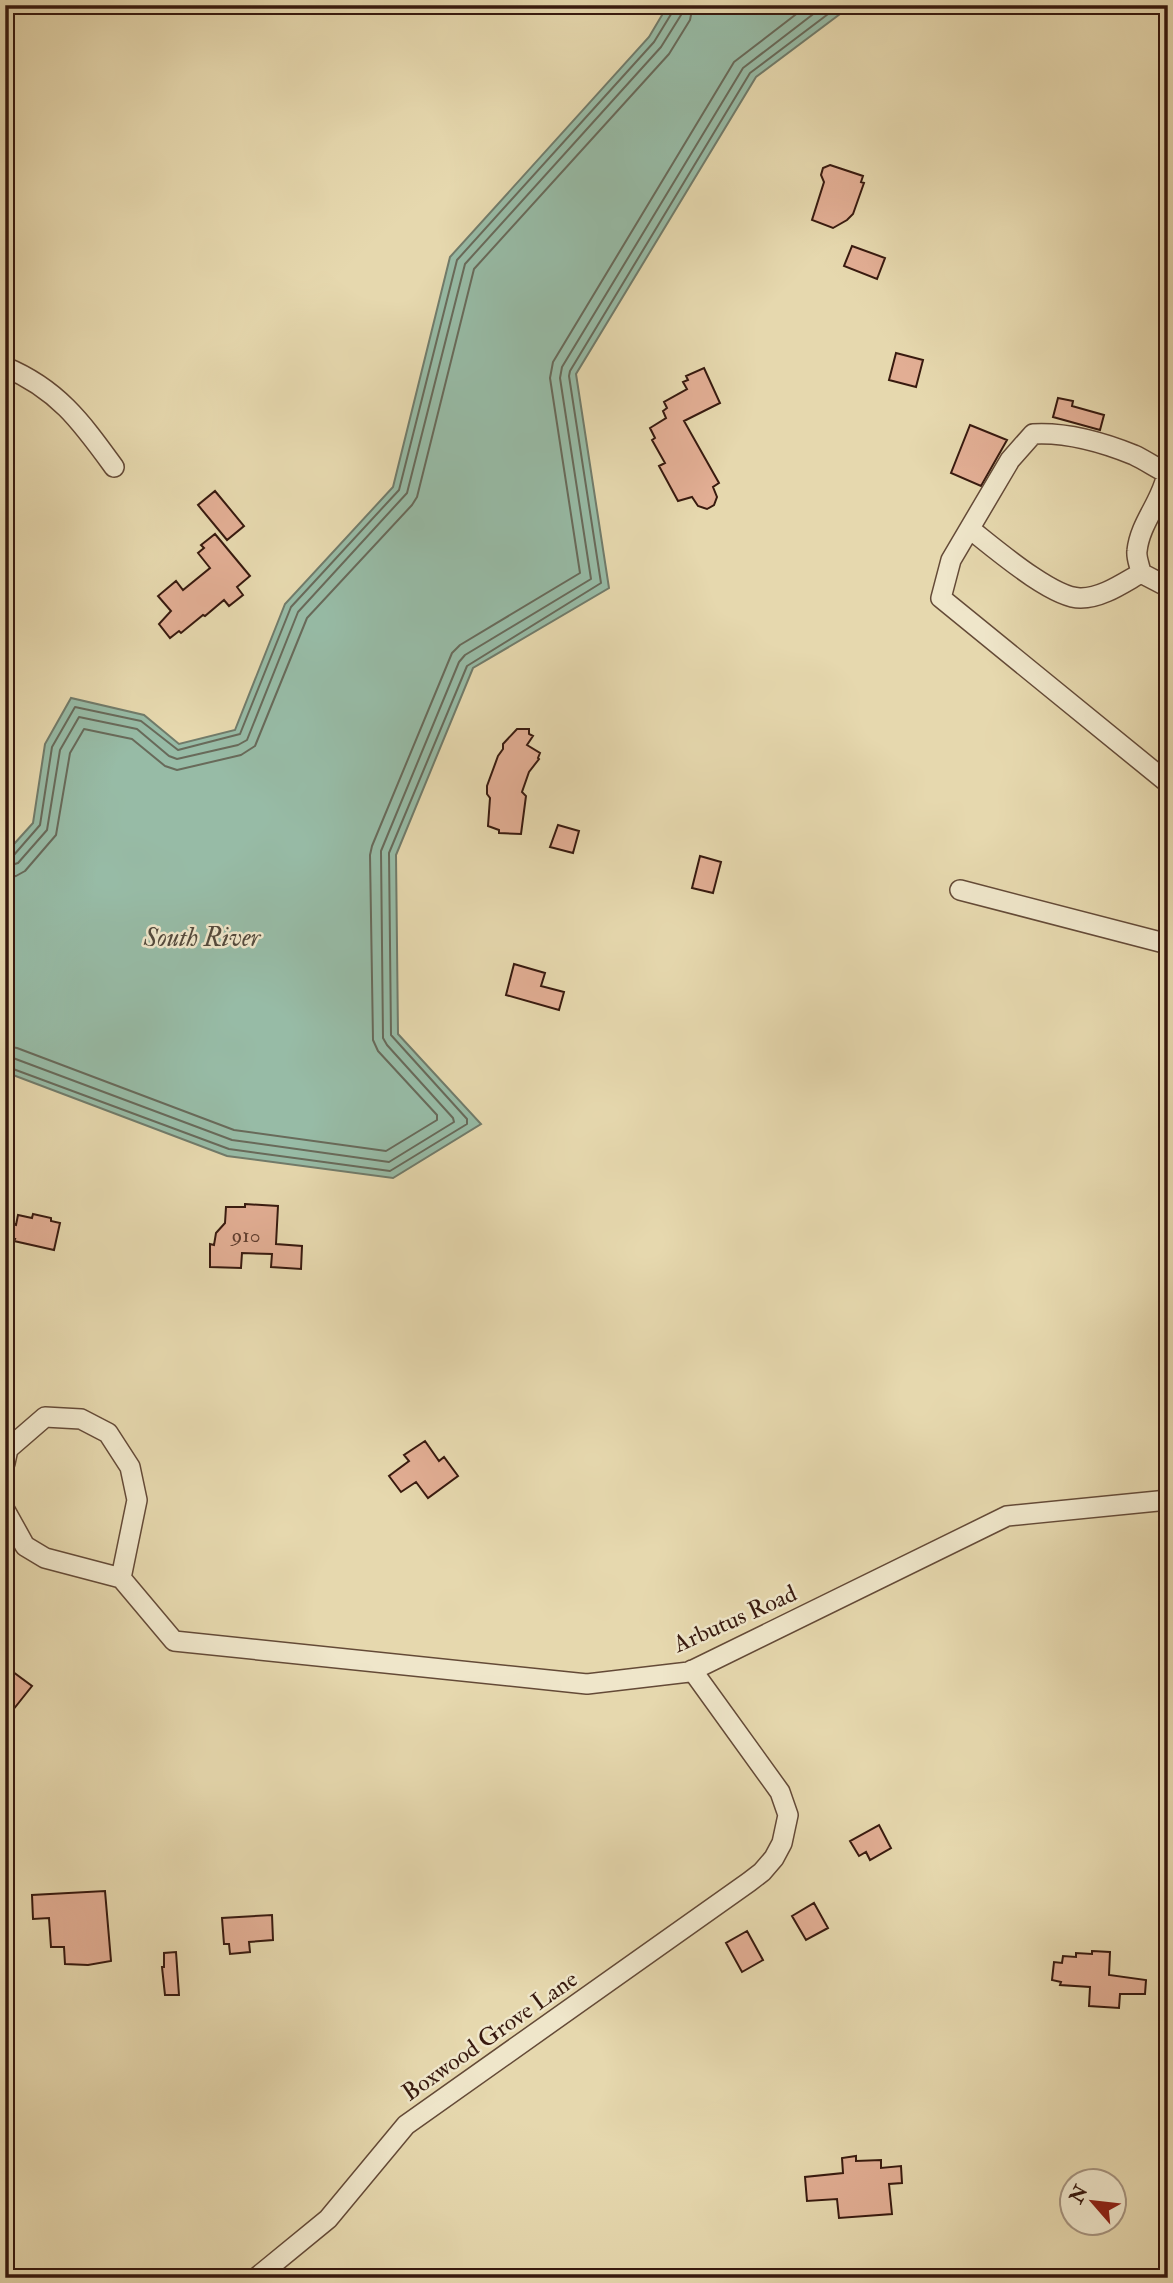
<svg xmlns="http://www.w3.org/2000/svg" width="1173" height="2283" font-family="'IM FELL Double Pica',serif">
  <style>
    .water { fill: #97bba6; stroke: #717b6a; stroke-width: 2 }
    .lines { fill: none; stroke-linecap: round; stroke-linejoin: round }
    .shore { stroke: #686a5a; stroke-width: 2 }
    .building { fill: #e2ae94; stroke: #381a0f; stroke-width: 2 }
    .minor-casing { stroke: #644a37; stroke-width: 22 }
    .minor { stroke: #efe6ca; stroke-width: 19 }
    .labels { text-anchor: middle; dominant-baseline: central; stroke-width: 5; stroke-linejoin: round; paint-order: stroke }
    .number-label { font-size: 21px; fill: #623f30 }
    .street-label { font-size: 24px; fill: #381a0f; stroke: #efe6ca }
    .water-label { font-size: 26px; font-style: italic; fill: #544a3c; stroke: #efe6ca }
  </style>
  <rect width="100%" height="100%" fill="#e6d8ae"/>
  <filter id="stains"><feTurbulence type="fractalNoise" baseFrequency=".00286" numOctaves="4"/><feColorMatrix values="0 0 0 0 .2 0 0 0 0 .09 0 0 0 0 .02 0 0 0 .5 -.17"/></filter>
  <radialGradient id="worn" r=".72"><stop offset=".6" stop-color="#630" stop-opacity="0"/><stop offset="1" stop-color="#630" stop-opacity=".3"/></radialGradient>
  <path class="water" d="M668 5H852L756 77 576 374 609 588 473 668 396 855 398 1034 481 1124 393 1178 227 1156 5 1072V854L33 823 45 744 71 698 144 715 179 744 235 730 285 604 393 487 450 257 649 37Z"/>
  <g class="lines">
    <path class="shore" d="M5 858 13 856 40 825 52 747 75 707 141 721 178 750 240 734 291 607 399 490 457 260 654 42 673 11 674 5
      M5 867 18 863 47 830 60 750 79 717 137 729 169 756 177 759 238 745 247 740 298 612 407 493 465 264 661 47 681 15 683 5
      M5 878 16 876 25 871 56 835 70 753 84 729 132 739 165 766 177 770 241 755 255 746 307 618 412 505 417 497 474 269 669 54 690 20 693 5
      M5 1046 17 1048 234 1130 386 1151 437 1120V1115L378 1051 373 1040 370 855 372 846 452 653 460 645 580 573 550 378 553 362 734 62 808 5
      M5 1057 13 1058 232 1140 389 1162 454 1122 453 1118 387 1045 383 1038 381 851 459 662 465 655 591 579 560 378 562 367 743 68 825 5
      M5 1066 229 1149 390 1171 467 1124V1119L391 1035 389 853 467 666 601 583 569 376 570 371 750 73 840 5"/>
  </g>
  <path class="building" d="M830 165 863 176 861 182 864 183 853 214 847 220 833 228 812 220 824 182 821 175 823 168Z
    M852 246 885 258 877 279 844 266Z
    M896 353 923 360 916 387 889 380Z
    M704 368 720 403 684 421 719 483 713 487 717 497 714 505 707 509 698 506 692 497 678 501 659 466 665 463 652 440 655 438 650 428 666 418 663 411 667 408 664 402 687 389 683 382 688 380 686 376Z
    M1058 398 1073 401 1072 406 1104 415 1100 430 1053 417Z
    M970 425 1007 440 981 486 951 473Z
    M215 491 244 526 227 540 198 505Z
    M215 534 250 576 237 587 243 595 229 606 224 600 205 616 203 615 181 633 179 631 170 638 159 624 171 611 158 596 176 581 183 590 210 568 198 553 204 548 201 545Z
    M517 729H529V734L533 736 527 745 540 753 538 758 539 759 529 772 522 792 526 796 521 834 499 833V830L488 826 490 798 487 794V786L498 756 503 749V744Z
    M558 825 579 831 573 853 550 847Z
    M700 856 721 862 713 893 692 888Z
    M514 964 545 973 541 986 564 992 559 1010 506 995Z
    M245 1204 278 1206 276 1244 302 1246 301 1269 271 1267 272 1254 242 1253 241 1268 210 1267V1244L214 1245 216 1233 225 1223 226 1207H245Z
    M33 1214 51 1218V1221L60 1223 54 1250 14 1241 15 1239 10 1238 13 1224 16 1225 18 1215 32 1218Z
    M425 1441 439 1461 444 1457 458 1476 428 1498 416 1482 401 1492 389 1476 409 1461 404 1455Z
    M5 1666 32 1686 5 1720Z
    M879 1825 891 1848 870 1860 866 1852 859 1856 850 1841Z
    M105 1891 111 1961 88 1965 65 1964 64 1947H51L49 1918 33 1919 32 1895Z
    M814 1903 828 1928 806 1940 792 1916Z
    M272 1915 273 1940 249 1942 250 1952 230 1954 229 1944H224L222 1918Z
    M747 1931 763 1960 742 1972 726 1943Z
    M1092 1951 1110 1952 1109 1975 1146 1980 1145 1994H1120L1119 2008 1089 2006 1090 1987 1060 1985 1061 1982 1052 1980 1054 1962 1062 1963 1063 1956 1076 1957V1953L1092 1954Z
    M176 1952 179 1995H165L162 1967H164V1953Z
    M856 2156V2161L881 2160V2168L901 2166 902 2183 889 2184 892 2214 839 2218 837 2199 807 2201 805 2177 843 2173 842 2158Z"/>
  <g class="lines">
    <g class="minor-casing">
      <path id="minor" d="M5 367C58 389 82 423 114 467
        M970 529C993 547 1053 599 1081 598 1102 598 1123 583 1141 573
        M1168 587 1141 573C1140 566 1136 558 1137 551 1140 522 1163 500 1167 473 1156 468 1145 460 1134 455 1102 442 1067 432 1033 434L1010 460 951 560 941 598 1168 783
        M960 890 1168 944
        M5 1463 8 1449 45 1417 81 1419 108 1433 130 1467 137 1500 121 1578
        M5 1510 25 1546 45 1558 121 1578 174 1641 587 1684 689 1672 1007 1516 1168 1500
        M256 2278 328 2219 406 2125 749 1882 762 1872 774 1858 782 1843 788 1815 780 1792 692 1670"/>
    </g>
    <use href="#minor" class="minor"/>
  </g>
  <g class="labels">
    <g class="number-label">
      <text x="246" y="1235">910</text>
    </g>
    <g class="street-label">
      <text transform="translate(735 1619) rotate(-24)">Arbutus Road</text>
      <text transform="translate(490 2036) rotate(-35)">Boxwood Grove Lane</text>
    </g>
    <g class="water-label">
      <text x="202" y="938">South River</text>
    </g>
  </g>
  <rect width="1173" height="2283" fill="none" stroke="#e6d8ae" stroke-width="28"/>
  <rect x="7" y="7" width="1159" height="2269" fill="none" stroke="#381a0f" stroke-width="3.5"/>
  <rect x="14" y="14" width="1145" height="2255" fill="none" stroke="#381a0f" stroke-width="2"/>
  <g transform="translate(1093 2202) rotate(298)"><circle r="33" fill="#efe6ca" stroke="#a6947f" stroke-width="2"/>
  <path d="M0-5L12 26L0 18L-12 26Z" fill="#8f2418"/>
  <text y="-10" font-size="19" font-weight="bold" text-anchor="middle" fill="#381a0f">N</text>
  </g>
  <rect width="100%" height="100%" filter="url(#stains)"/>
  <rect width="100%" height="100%" fill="url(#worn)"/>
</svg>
